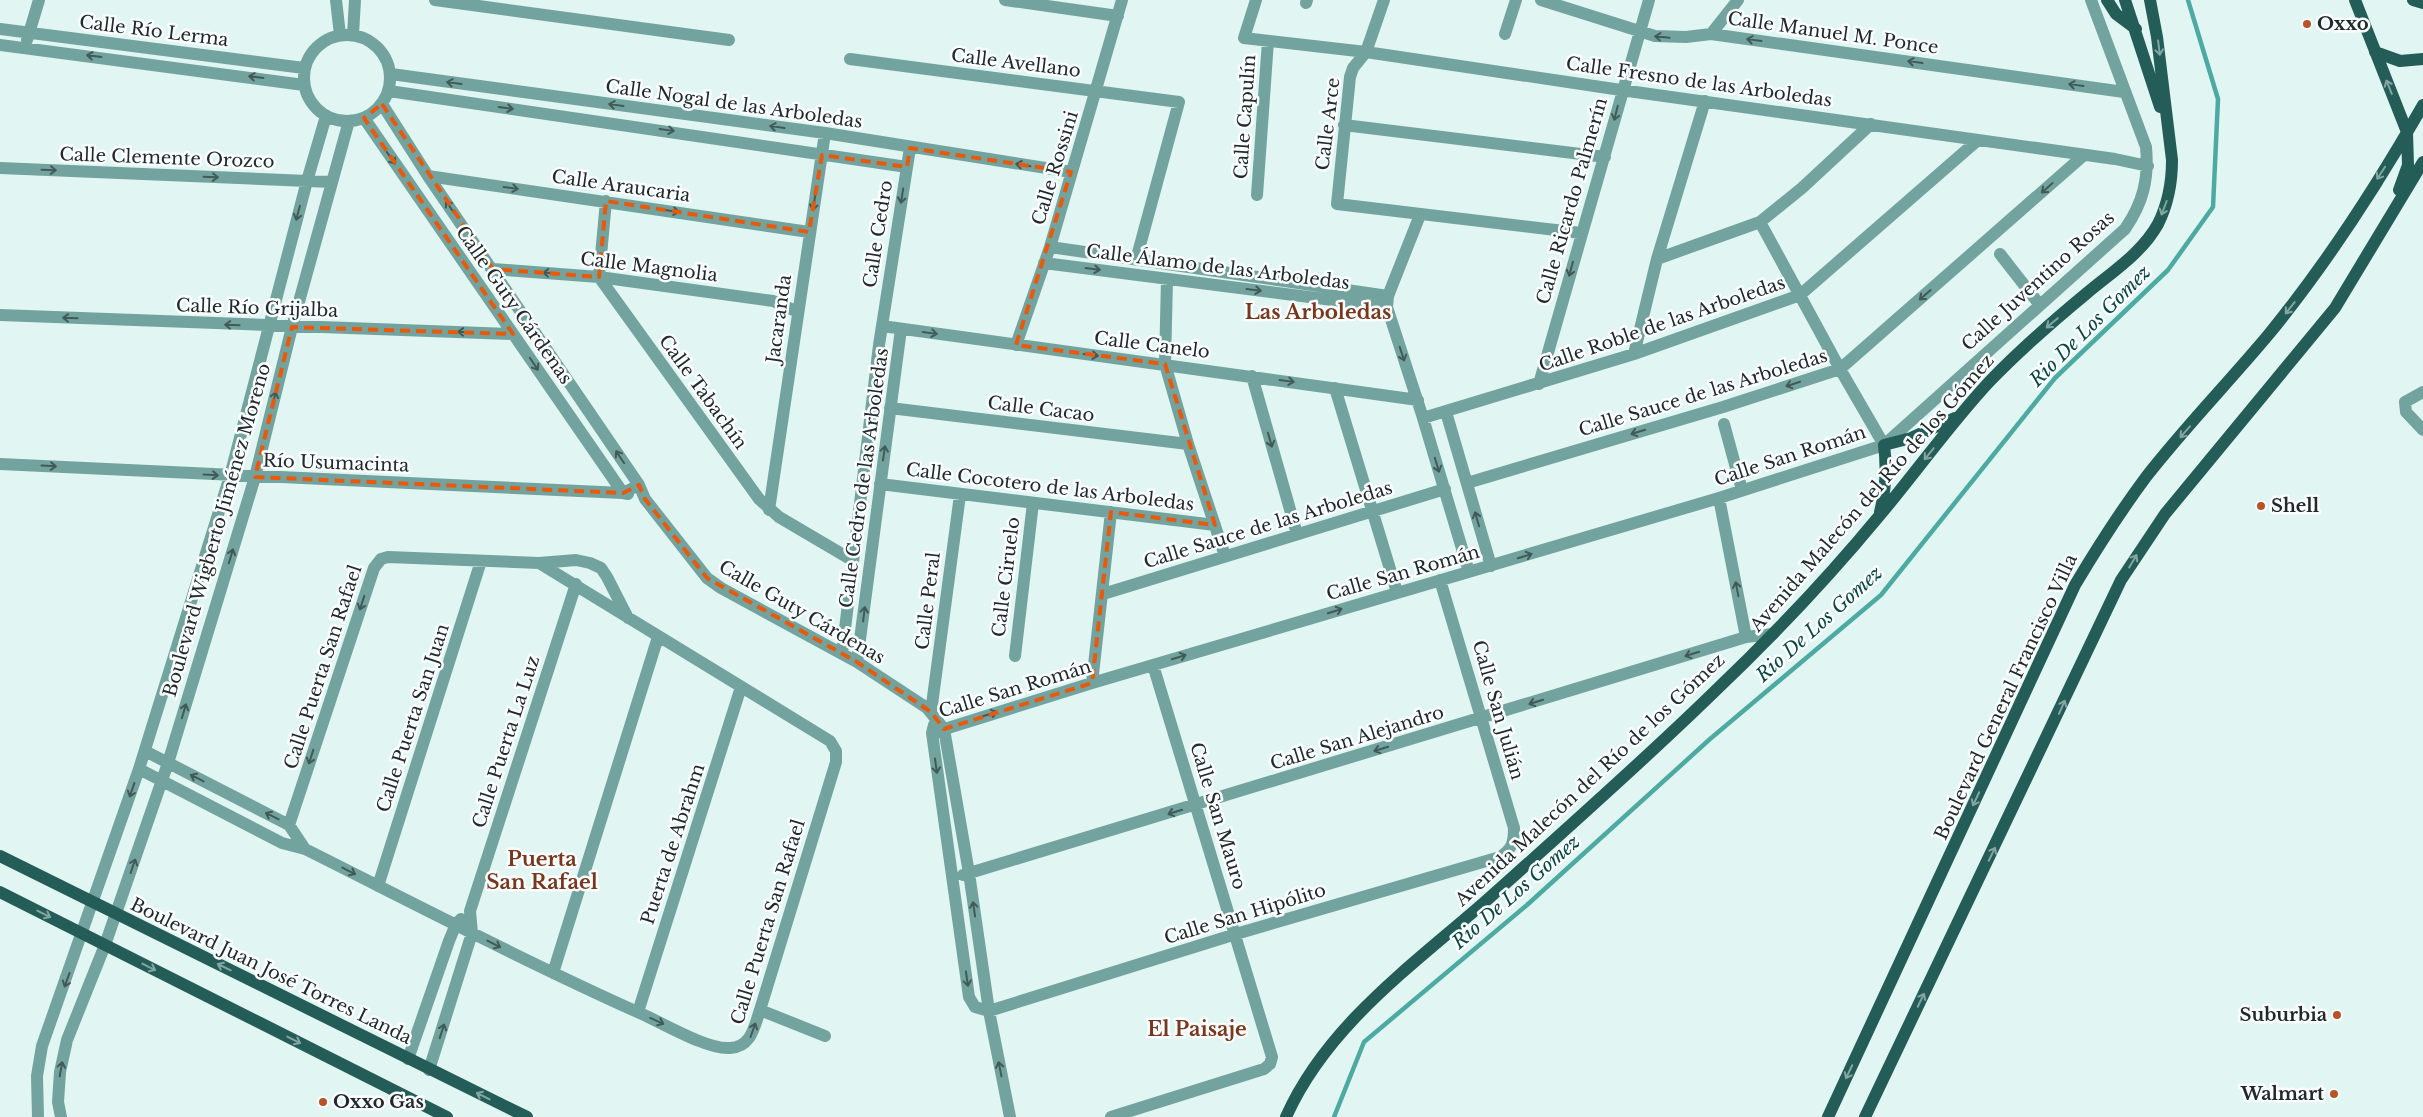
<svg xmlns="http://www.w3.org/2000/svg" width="2423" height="1117" font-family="'Libre Baskerville',serif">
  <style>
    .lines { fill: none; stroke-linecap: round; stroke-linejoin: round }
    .stream { stroke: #4daaa2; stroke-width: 4.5 }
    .minor { stroke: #73a39e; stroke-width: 12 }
    .major { stroke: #245c57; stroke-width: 12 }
    .oneway { stroke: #425a57 }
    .oneway2 { stroke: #84a5a2 }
    .marked { fill: none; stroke: #e8590c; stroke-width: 4; stroke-dasharray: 10 6; stroke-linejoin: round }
    .poi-dot { fill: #b85227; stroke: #fafefe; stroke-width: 2 }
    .labels { text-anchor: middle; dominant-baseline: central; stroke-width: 5; stroke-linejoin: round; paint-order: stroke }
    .poi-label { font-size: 18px; font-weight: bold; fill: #222928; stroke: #fafefe; text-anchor: start }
    .street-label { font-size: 18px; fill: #222928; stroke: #fafefe }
    .water-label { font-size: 19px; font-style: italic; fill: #0b4742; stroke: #fafefe }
    .quarter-label { font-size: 20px; font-weight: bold; fill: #79371d; stroke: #fafefe }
  </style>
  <rect width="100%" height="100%" fill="#e1f5f2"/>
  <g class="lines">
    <path class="stream" d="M1334 1117 1364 1042 1527 905 1710 739 1881 595 2055 378 2168 270 2213 207 2218 99 2188 0"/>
    <path class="minor" d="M336 0 340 35
      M435 0 729 40
      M1005 0 1118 16
      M1256 0 1244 38 1366 52 1621 90 2115 159 2148 166
      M1384 0 1366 52 1353 68 1350 77 1337 204 1581 233
      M1541 0 1655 36 1686 37 1711 34 2124 92
      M1306 3 1307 0
      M0 29 304 68
      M1505 34 1516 0
      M1711 34 1738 0
      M304 78a43 43 0 1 1 86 0a43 43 0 1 1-86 0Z
      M353 35 355 0
      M27 40 39 0
      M0 45 304 85
      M850 59 1179 102 1136 260
      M391 74 825 133 1071 172
      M389 91 907 167
      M382 104 428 176 639 485 645 499 707 578 721 588 857 662 927 708 944 729 969 873 989 1011 1010 1117
      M364 118 623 493 628 494
      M1344 125 1605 157
      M0 168 332 182
      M428 176 809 232
      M1257 195 1268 41
      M606 201 599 277 759 499 779 517 852 560
      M1420 215 1388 296 1387 307 1423 418 1469 572
      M1760 222 1840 369 1884 445
      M1050 247 1388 296
      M2000 254 2039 304
      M1657 259 1760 222 1802 188 1871 124
      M1044 263 1387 307
      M493 269 599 277 773 301 798 312
      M1167 279 1165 364 1188 444 1225 556
      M0 315 513 334
      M882 326 1418 400
      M1016 345 1050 247 1122 0
      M1634 354 1657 259 1705 101
      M1252 376 1297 534
      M1539 384 1649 0
      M1335 388 1397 592
      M2423 392 2405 402 2406 412 2423 430
      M890 408 1188 444
      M1446 412 1491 566
      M1423 418 1634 354 1800 295 1978 140
      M1724 424 1742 490
      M0 464 623 493 639 485
      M1467 483 1723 407 1840 369 2084 155
      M880 484 1215 525
      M1719 498 1746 637
      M769 510 825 133
      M1103 594 1445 489
      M842 654 879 345 910 148
      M1015 656 1033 503
      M857 662 901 329
      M1092 683 1111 512
      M931 712 960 495
      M934 725 932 733 969 997 975 1007 989 1011 1236 934 1500 857C1512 849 1514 843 1514 828L1440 580
      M932 733 1092 683 1719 498 1884 445 2125 229C2143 203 2149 179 2146 147L2091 0
      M145 751 289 825 305 849
      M139 769 282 843 305 849C417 905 528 963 642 1014 664 1024 708 1050 730 1048 751 1047 754 1028 760 1010L836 762V751L830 741 539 563
      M289 825 374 568 381 559 388 557 539 563 576 560 590 563 601 568 607 577 628 618
      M963 875 1746 637 1773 634
      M378 886 481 561
      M553 973 658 637
      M760 1010 825 1036
      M638 1012 741 687
      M408 1059 449 941 456 924 461 919
      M429 1070 472 933 470 911 576 584
      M38 1117 37 1076 42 1046 139 769 230 476 307 181 326 116
      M61 1117 58 1102 60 1072 67 1040 105 945 168 763 255 477 292 327 349 121
      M1111 1117 1264 1069 1270 1064 1272 1057 1153 665"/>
    <path class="major" d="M2107 0 2116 14 2136 29
      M2125 0 2160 107
      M2355 0 2407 132 2408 165 2399 190
      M2413 0 2423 3
      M2375 52 2400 61 2423 59
      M1880 512C1886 489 1887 468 1884 445L1911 438 1955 418
      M0 856 527 1117
      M0 892 447 1117
      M1286 1117C1327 1025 1413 965 1487 900 1563 832 1639 765 1712 694 1771 638 1828 578 1880 515 1917 471 1950 424 1989 382 2020 350 2053 321 2087 293 2112 272 2142 253 2158 224 2168 204 2172 181 2172 160L2157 37 2150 0
      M1828 1117 2075 585C2097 548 2120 512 2146 477 2184 428 2229 382 2269 334 2327 263 2378 184 2423 105
      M1865 1117 2121 580 2165 514 2335 308 2423 162"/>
  </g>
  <defs><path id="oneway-shaft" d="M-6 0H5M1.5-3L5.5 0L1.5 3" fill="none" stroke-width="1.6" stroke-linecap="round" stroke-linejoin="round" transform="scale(1.25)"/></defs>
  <g class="oneway">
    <use href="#oneway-shaft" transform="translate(1662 37) rotate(-174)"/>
    <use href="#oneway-shaft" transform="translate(1754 40) rotate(-172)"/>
    <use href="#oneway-shaft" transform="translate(94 56) rotate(-173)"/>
    <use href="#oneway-shaft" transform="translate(1915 62) rotate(-172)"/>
    <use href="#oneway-shaft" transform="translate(256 77) rotate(-173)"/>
    <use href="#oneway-shaft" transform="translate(454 83) rotate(-172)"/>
    <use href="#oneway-shaft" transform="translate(2076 85) rotate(-172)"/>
    <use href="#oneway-shaft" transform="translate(616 105) rotate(-172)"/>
    <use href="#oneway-shaft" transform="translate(506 108) rotate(8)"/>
    <use href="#oneway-shaft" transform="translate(1616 113) rotate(104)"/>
    <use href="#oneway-shaft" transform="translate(777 127) rotate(-172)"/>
    <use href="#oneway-shaft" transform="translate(667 130) rotate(8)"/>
    <use href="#oneway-shaft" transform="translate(391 158) rotate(55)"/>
    <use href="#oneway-shaft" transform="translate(1023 165) rotate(-171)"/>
    <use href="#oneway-shaft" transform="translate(49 170) rotate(2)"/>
    <use href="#oneway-shaft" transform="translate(211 177) rotate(2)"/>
    <use href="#oneway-shaft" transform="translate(511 188) rotate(8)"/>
    <use href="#oneway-shaft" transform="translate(2047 188) rotate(138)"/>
    <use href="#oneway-shaft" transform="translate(902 196) rotate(99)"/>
    <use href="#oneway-shaft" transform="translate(814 203) rotate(99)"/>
    <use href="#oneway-shaft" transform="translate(450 207) rotate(-125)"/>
    <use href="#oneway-shaft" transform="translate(672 211) rotate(8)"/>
    <use href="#oneway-shaft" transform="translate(298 213) rotate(105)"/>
    <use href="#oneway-shaft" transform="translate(1093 269) rotate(7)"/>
    <use href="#oneway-shaft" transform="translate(1571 269) rotate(105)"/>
    <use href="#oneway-shaft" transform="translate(550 273) rotate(-176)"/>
    <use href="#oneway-shaft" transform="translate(1254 290) rotate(7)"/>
    <use href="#oneway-shaft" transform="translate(1925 295) rotate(139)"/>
    <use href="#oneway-shaft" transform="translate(70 318) rotate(-178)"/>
    <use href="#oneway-shaft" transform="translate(232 325) rotate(-178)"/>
    <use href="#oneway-shaft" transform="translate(465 332) rotate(-178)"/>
    <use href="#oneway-shaft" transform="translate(930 333) rotate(8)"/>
    <use href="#oneway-shaft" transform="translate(1402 354) rotate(72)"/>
    <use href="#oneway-shaft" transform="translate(1091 355) rotate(7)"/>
    <use href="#oneway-shaft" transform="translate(534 364) rotate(56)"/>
    <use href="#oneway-shaft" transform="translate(1287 381) rotate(8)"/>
    <use href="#oneway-shaft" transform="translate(1793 384) rotate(162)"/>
    <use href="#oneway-shaft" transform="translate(274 399) rotate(-76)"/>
    <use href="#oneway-shaft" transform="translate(1638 432) rotate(163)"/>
    <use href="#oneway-shaft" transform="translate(1270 440) rotate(74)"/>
    <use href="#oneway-shaft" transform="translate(884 453) rotate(-82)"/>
    <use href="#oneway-shaft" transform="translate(620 457) rotate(-124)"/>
    <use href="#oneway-shaft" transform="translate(1437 465) rotate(73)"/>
    <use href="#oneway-shaft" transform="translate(49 466) rotate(3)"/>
    <use href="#oneway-shaft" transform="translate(211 475) rotate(3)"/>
    <use href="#oneway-shaft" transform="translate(1477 519) rotate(-106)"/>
    <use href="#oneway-shaft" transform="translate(231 556) rotate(-73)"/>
    <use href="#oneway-shaft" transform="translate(1525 556) rotate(-17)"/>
    <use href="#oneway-shaft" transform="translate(1737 589) rotate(-101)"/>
    <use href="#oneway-shaft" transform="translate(362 603) rotate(108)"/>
    <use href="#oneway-shaft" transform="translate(1335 611) rotate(-17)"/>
    <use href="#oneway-shaft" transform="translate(864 614) rotate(-83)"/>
    <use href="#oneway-shaft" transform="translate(1692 654) rotate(163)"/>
    <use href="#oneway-shaft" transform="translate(1179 657) rotate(-17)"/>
    <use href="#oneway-shaft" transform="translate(1536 702) rotate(163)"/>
    <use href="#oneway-shaft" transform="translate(184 711) rotate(-73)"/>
    <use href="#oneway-shaft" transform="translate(990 714) rotate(-17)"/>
    <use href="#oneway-shaft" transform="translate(1381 749) rotate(163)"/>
    <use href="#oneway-shaft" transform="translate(311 757) rotate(108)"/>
    <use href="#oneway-shaft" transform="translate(936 766) rotate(82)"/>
    <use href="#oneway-shaft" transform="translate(197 778) rotate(-153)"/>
    <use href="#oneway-shaft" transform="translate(132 790) rotate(109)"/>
    <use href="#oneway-shaft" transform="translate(1175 812) rotate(163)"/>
    <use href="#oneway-shaft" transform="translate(272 816) rotate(-153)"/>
    <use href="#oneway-shaft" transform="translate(133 866) rotate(-71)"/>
    <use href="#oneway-shaft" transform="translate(349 871) rotate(27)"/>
    <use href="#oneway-shaft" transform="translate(974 909) rotate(-98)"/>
    <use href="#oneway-shaft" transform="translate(494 944) rotate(27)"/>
    <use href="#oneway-shaft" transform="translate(967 979) rotate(82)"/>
    <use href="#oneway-shaft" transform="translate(67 980) rotate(110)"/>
    <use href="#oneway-shaft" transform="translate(657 1021) rotate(24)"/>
    <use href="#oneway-shaft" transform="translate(753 1030) rotate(-70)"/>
    <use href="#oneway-shaft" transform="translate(442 1031) rotate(-72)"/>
    <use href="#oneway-shaft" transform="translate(61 1069) rotate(-80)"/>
    <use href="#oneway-shaft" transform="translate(1000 1069) rotate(-101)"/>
  </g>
  <g class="oneway2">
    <use href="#oneway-shaft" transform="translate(2159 48) rotate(83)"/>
    <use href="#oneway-shaft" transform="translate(2389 87) rotate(-112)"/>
    <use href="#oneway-shaft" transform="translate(2381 173) rotate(123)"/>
    <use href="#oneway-shaft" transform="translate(2164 208) rotate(111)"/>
    <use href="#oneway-shaft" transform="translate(2290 308) rotate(128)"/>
    <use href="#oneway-shaft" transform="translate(2052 323) rotate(140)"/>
    <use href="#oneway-shaft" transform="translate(2185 432) rotate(131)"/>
    <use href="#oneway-shaft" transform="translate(1929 454) rotate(129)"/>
    <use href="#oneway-shaft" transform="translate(2133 561) rotate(-59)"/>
    <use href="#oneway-shaft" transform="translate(2062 707) rotate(-66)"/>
    <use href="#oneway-shaft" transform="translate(1976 799) rotate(115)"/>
    <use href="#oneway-shaft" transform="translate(1992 854) rotate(-64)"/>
    <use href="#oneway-shaft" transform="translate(44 914) rotate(27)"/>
    <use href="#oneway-shaft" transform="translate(149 967) rotate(27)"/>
    <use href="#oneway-shaft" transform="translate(224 967) rotate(-154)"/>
    <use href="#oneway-shaft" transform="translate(1921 1000) rotate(-64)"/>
    <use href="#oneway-shaft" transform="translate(294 1040) rotate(27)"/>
    <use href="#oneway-shaft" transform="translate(1849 1072) rotate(115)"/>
    <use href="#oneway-shaft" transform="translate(483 1096) rotate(-154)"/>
  </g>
  <path class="marked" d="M382 104 493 269 599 277 606 201 809 232 822 155 907 167 910 148 1071 172 1016 345 1165 364 1215 525 1111 512 1092 683 944 729 931 712 857 662 707 578 645 499 639 485 623 493 255 477 292 327 513 334 364 118Z"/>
  <g class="poi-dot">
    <circle cx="2307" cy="24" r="5"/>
    <circle cx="2261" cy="506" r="5"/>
    <circle cx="2337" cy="1015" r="5"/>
    <circle cx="2334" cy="1094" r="5"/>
    <circle cx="323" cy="1102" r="5"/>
  </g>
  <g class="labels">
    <g class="poi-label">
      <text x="2317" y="24">Oxxo</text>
      <text x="2271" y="506">Shell</text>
      <text x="2327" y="1015" text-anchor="end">Suburbia</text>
      <text x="2324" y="1094" text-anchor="end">Walmart</text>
      <text x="333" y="1102">Oxxo Gas</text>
    </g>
    <g class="street-label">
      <text transform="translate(154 31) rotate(7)">Calle Río Lerma</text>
      <text transform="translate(1833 33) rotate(8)">Calle Manuel M. Ponce</text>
      <text transform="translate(1016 63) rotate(7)">Calle Avellano</text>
      <text transform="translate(1699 82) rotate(8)">Calle Fresno de las Arboledas</text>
      <text transform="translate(734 104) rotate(8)">Calle Nogal de las Arboledas</text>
      <text transform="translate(1245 117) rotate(-86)">Calle Capulín</text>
      <text transform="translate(1328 124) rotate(-83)">Calle Arce</text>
      <text transform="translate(167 158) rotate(2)">Calle Clemente Orozco</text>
      <text transform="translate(1055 168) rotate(-73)">Calle Rossini</text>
      <text transform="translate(621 186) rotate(8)">Calle Araucaria</text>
      <text transform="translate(1572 201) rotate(-74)">Calle Ricardo Palmerín</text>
      <text transform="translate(878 234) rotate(-81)">Calle Cedro</text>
      <text transform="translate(649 267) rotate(7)">Calle Magnolia</text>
      <text transform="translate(1218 267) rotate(7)">Calle Álamo de las Arboledas</text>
      <text transform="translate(2038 281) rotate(-42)">Calle Juventino Rosas</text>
      <text transform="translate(514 305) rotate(55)">Calle Guty Cárdenas</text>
      <text transform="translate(257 308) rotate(2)">Calle Río Grijalba</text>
      <text transform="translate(779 319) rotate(-82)">Jacaranda</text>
      <text transform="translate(1662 324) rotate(-19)">Calle Roble de las Arboledas</text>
      <text transform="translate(1152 345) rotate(7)">Calle Canelo</text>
      <text transform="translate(703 392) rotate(54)">Calle Tabachín</text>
      <text transform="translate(1703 393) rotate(-17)">Calle Sauce de las Arboledas</text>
      <text transform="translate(1041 409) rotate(7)">Calle Cacao</text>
      <text transform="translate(1790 456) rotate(-18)">Calle San Román</text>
      <text transform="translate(336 463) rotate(2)">Río Usumacinta</text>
      <text transform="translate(864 478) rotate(-82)">Calle Cedro de las Arboledas</text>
      <text transform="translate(1050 487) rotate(7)">Calle Cocotero de las Arboledas</text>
      <text transform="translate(1872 493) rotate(-49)">Avenida Malecón del Río de los Gómez</text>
      <text transform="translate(1268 525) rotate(-17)">Calle Sauce de las Arboledas</text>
      <text transform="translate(217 530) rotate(-74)">Boulevard Wigberto Jiménez Moreno</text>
      <text transform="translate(1403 573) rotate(-16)">Calle San Román</text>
      <text transform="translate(1006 577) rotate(-83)">Calle Ciruelo</text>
      <text transform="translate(928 601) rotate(-83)">Calle Peral</text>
      <text transform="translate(802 612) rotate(30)">Calle Guty Cárdenas</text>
      <text transform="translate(323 667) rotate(-72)">Calle Puerta San Rafael</text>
      <text transform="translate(1015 689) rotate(-17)">Calle San Román</text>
      <text transform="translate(2006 697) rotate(-65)">Boulevard General Francisco Villa</text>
      <text transform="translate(1498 710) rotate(74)">Calle San Julián</text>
      <text transform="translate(413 718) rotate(-72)">Calle Puerta San Juan</text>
      <text transform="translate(1357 738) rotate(-17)">Calle San Alejandro</text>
      <text transform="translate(506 742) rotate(-72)">Calle Puerta La Luz</text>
      <text transform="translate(1590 780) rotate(-43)">Avenida Malecón del Río de los Gómez</text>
      <text transform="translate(1218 816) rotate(73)">Calle San Mauro</text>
      <text transform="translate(673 844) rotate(-72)">Puerta de Abrahm</text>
      <text transform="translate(1245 914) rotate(-17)">Calle San Hipólito</text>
      <text transform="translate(768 922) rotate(-73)">Calle Puerta San Rafael</text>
      <text transform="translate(271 971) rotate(26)">Boulevard Juan José Torres Landa</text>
    </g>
    <g class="water-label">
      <text transform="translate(2090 326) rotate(-45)">Rio De Los Gomez</text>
      <text transform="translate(1819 624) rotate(-42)">Rio De Los Gomez</text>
      <text transform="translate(1516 892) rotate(-41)">Rio De Los Gomez</text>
    </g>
    <g class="quarter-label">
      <text x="1318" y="312">Las Arboledas</text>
      <text x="542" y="859">Puerta<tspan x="542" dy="23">San Rafael</tspan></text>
      <text x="1197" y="1029">El Paisaje</text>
    </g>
  </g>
</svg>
